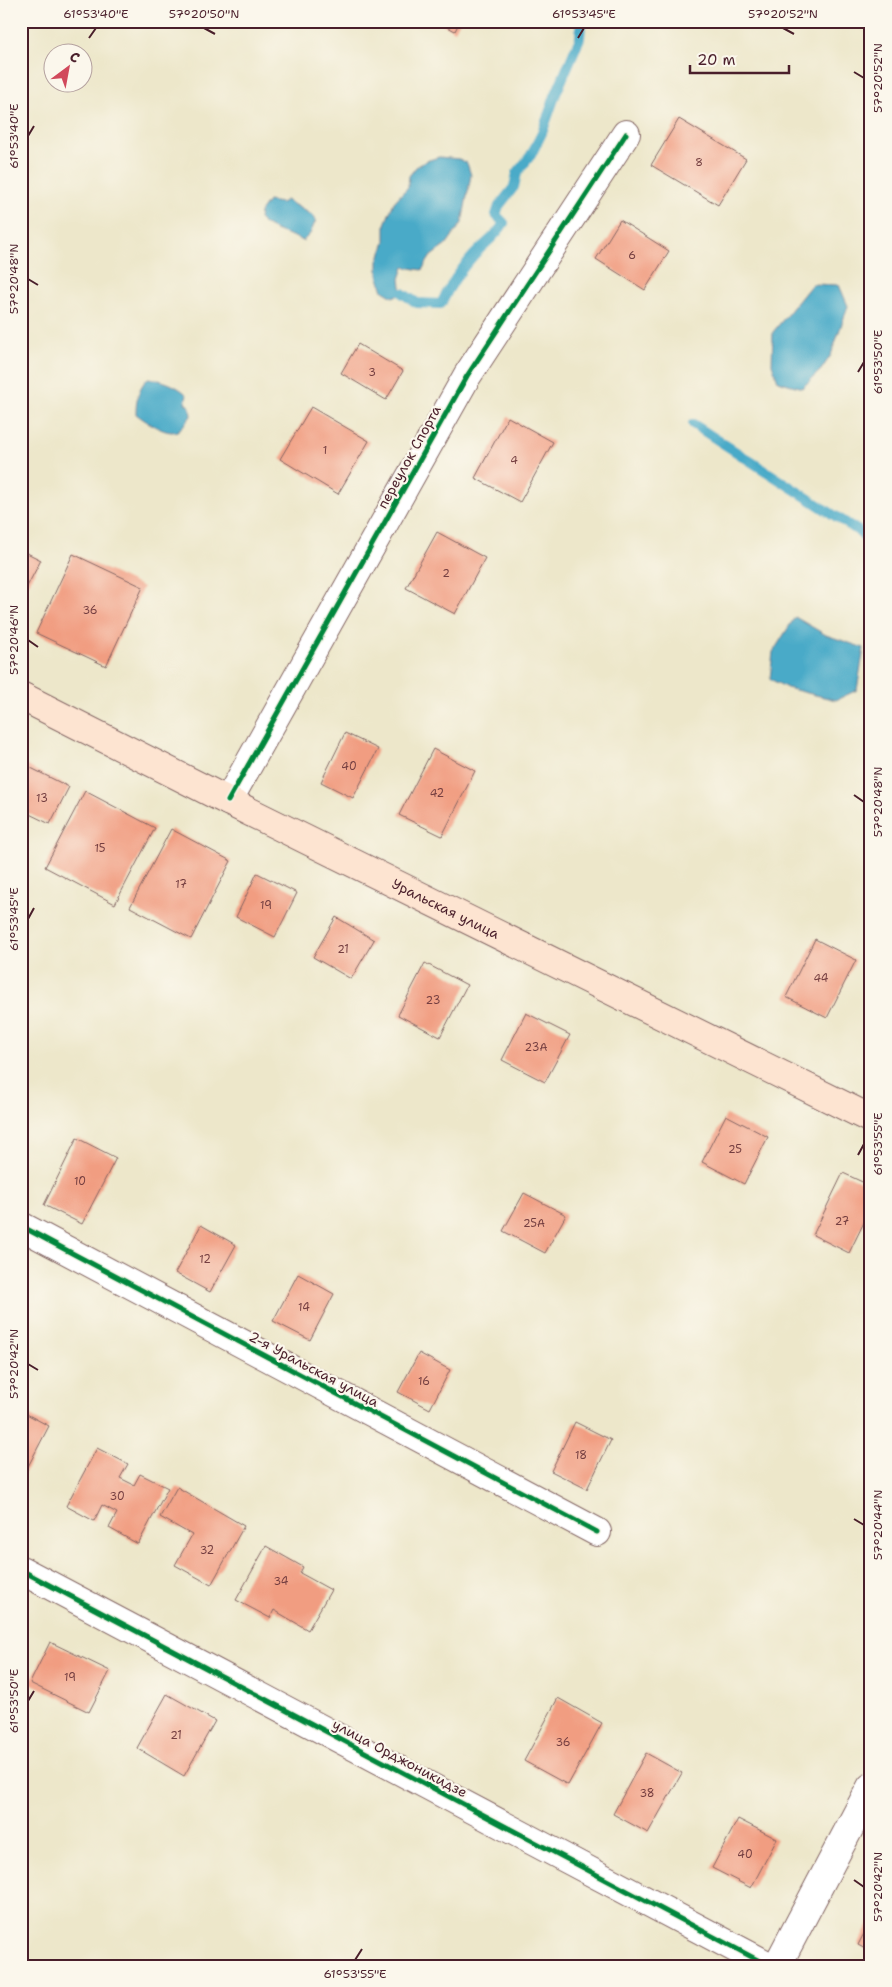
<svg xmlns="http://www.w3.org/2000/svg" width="892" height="1987" font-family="'Shantell Sans',sans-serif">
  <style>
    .water { fill: #49aac8; stroke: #4a647a }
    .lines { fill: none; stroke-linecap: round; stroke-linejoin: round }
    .stream { stroke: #49aac8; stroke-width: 10 }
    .building { fill: #f19d81 }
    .street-casing { stroke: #836563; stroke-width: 30 }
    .secondary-casing { stroke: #836563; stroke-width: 30 }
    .street { stroke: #fff; stroke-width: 28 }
    .secondary { stroke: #fde4d1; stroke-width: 28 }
    .cycleway-casing { stroke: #fbf7ec; stroke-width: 8 }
    .cycleway { stroke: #00873e; stroke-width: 5 }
    .ticks { fill: none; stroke: #4a1f2b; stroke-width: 2 }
    .labels { text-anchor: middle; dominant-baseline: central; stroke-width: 4.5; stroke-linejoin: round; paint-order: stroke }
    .number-label { font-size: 11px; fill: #743e40 }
    .street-label { font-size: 14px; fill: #4a1f2b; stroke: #fbf7ec }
    .neatline { fill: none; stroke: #4a1f2b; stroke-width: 2 }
    .ticks-label { font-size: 12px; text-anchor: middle; fill: #4a1f2b }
  </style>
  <rect width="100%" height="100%" fill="#fbf7ec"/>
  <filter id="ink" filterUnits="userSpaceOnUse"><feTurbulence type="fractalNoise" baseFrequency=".02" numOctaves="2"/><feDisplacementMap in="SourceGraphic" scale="10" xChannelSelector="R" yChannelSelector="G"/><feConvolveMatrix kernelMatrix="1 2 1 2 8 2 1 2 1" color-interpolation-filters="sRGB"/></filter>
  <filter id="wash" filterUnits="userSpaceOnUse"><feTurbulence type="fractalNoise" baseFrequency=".0096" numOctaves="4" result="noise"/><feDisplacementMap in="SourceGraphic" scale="20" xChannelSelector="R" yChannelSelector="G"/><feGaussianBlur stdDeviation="1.12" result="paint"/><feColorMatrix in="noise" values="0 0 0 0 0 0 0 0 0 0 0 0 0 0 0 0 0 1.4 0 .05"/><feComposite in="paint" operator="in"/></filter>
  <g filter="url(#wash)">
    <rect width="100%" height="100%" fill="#ede7ca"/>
    <path class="water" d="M439 157 459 159 467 163 471 175 462 223 446 245 431 256 422 270 404 267 400 279 402 293 393 297 383 291 378 275V261L385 242V224L394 202 408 187 409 176 416 167 426 161Z
      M286 200 312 215 316 220 310 234 303 241C288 233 269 231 259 219L260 212 268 201 281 203Z
      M812 284 839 285 848 306 831 355 821 370 802 388 778 381 772 364 773 332Z
      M148 378C160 379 179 386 187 395L185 403 190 407 191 416C187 421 182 428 177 431 166 436 144 420 136 414 136 400 138 388 148 378Z
      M795 617 826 635 864 648 857 690 836 700 787 688 770 679 773 652Z"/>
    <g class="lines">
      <path class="stream" d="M402 293 417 303 441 304C449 287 461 269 474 255 485 243 495 238 504 223L496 215 499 206 514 187 517 173 531 155 542 133 555 96 580 38 581 21
        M693 424 857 530 871 544"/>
    </g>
    <g id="blocks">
      <path class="building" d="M437 21H460L455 31Z
        M679 119 746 159 718 205 651 165Z
        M620 220 669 251 645 290 596 259Z
        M358 344 403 371 386 400 341 373Z
        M311 407 369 441 338 494 280 459Z
        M508 417 553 442 520 502 475 478Z
        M437 532 485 558 455 614 406 588Z
        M21 550 41 560 21 598Z
        M73 554 143 587 106 666 36 633Z
        M345 733 378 749 353 798 321 782Z
        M433 749 475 771 442 836 399 815Z
        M21 763 69 787 50 824 21 810Z
        M85 791 155 828 115 904 45 867Z
        M171 829 231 861 191 939 130 907Z
        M257 873 297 893 275 937 236 917Z
        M336 917 374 940 351 979 313 957Z
        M815 939 856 960 827 1018 786 997Z
        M425 963 467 985 440 1037 398 1015Z
        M526 1013 570 1035 545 1082 502 1060Z
        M726 1115 768 1137 744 1184 702 1162Z
        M77 1138 116 1158 82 1224 44 1205Z
        M843 1173 871 1186V1208L849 1253 813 1235Z
        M524 1193 566 1215 545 1253 503 1231Z
        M201 1225 236 1245 210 1292 175 1273Z
        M298 1274 334 1294 310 1340 273 1321Z
        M419 1353 450 1370 430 1409 398 1392Z
        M21 1411 49 1426 21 1480Z
        M575 1422 611 1440 587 1489 551 1471Z
        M97 1448 128 1464 120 1478 134 1485 140 1474 168 1488 138 1544 109 1528 117 1513 102 1505 94 1521 66 1506Z
        M177 1487 244 1526 211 1585 175 1565 192 1535 160 1517Z
        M266 1546 303 1567 300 1573 331 1590 308 1630 274 1610 270 1618 236 1600Z
        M50 1642 110 1671 89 1712 30 1683Z
        M167 1694 215 1721 184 1776 137 1748Z
        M558 1698 602 1723 568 1785 524 1761Z
        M646 1753 682 1773 648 1833 613 1814Z
        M738 1819 777 1839 751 1888 712 1868Z
        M871 1920V1952L858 1945Z"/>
    </g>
  </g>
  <g filter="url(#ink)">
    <use href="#blocks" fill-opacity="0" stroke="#836563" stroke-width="1"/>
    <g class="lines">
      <g class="street-casing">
        <path id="street" d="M228 801 467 376 626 134
          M21 1226 597 1532
          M21 1570 769 1966
          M777 1966 871 1787"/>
      </g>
      <g class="secondary-casing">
        <g id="secondary">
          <path id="s1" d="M21 696 228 801 871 1119"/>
        </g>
      </g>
      <use href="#street" class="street"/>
      <use href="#secondary" class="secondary"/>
      <g class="cycleway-casing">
        <path id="cycleway" d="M228 801 467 376 626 134
          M21 1226 597 1532
          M21 1570 769 1966"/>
      </g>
      <use href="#cycleway" class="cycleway"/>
    </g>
  </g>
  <path class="ticks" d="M204 28 215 34M783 28 794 34M89 38 96 28M578 38 584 28M854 72 864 78M28 136 34 126M28 279 38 285M858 372 864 362M28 640 38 647M854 795 864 802M28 919 34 908M858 1155 864 1144M28 1364 38 1370M854 1519 864 1525M28 1701 34 1691M854 1880 864 1887M355 1960 362 1949"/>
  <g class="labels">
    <g class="number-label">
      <text x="699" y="162">8</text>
      <text x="632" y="255">6</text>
      <text x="372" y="372">3</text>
      <text x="325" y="450">1</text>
      <text x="514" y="460">4</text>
      <text x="446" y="573">2</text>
      <text x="90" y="610">36</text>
      <text x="349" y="766">40</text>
      <text x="437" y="793">42</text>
      <text x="42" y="798">13</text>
      <text x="100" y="848">15</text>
      <text x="181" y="884">17</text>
      <text x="266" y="905">19</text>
      <text x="343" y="949">21</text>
      <text x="821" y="978">44</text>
      <text x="433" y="1000">23</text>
      <text x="536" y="1047">23А</text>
      <text x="735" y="1149">25</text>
      <text x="80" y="1181">10</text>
      <text x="842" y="1221">27</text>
      <text x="534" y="1223">25А</text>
      <text x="205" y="1259">12</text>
      <text x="304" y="1307">14</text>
      <text x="424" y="1381">16</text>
      <text x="581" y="1455">18</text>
      <text x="117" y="1496">30</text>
      <text x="207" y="1550">32</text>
      <text x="281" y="1581">34</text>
      <text x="70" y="1677">19</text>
      <text x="176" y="1735">21</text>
      <text x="563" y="1742">36</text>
      <text x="647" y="1793">38</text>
      <text x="745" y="1854">40</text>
    </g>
    <g class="street-label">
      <text transform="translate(409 457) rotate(-61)">переулок Спорта</text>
      <text stroke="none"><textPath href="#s1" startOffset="475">Уральская улица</textPath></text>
      <text transform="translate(314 1369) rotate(28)">2-я Уральская улица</text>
      <text transform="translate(400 1758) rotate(28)">улица Орджоникидзе</text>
    </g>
  </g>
  <rect width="892" height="1987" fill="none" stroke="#fbf7ec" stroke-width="55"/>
  <g transform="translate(68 68) rotate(32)"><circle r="24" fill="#fbf7ec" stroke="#b4a19f"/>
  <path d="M0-4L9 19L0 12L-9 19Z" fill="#d1495b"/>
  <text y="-8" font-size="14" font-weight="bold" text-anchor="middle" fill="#4a1f2b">С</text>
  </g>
  <path d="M690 65v8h99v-8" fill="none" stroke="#4a1f2b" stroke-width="2.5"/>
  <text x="697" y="65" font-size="15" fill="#4a1f2b" stroke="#fbf7ec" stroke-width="4" paint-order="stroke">20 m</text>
  <rect x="28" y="28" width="836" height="1932" class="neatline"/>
  <g class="ticks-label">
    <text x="96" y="18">61°53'40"E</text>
    <text x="204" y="18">57°20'50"N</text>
    <text x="584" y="18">61°53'45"E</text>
    <text x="783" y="18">57°20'52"N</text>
    <text transform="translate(878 78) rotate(-90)" y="4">57°20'52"N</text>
    <text transform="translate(14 136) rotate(-90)" y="4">61°53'40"E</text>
    <text transform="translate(14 279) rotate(-90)" y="4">57°20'48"N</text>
    <text transform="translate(878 362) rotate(-90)" y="4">61°53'50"E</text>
    <text transform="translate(14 640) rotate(-90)" y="4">57°20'46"N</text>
    <text transform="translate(878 802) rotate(-90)" y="4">57°20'48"N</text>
    <text transform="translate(14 919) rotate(-90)" y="4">61°53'45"E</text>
    <text transform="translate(878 1144) rotate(-90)" y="4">61°53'55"E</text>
    <text transform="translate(14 1364) rotate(-90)" y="4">57°20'42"N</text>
    <text transform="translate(878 1525) rotate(-90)" y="4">57°20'44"N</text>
    <text transform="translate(14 1701) rotate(-90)" y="4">61°53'50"E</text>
    <text transform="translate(878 1887) rotate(-90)" y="4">57°20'42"N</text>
    <text x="355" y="1978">61°53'55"E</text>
  </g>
</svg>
